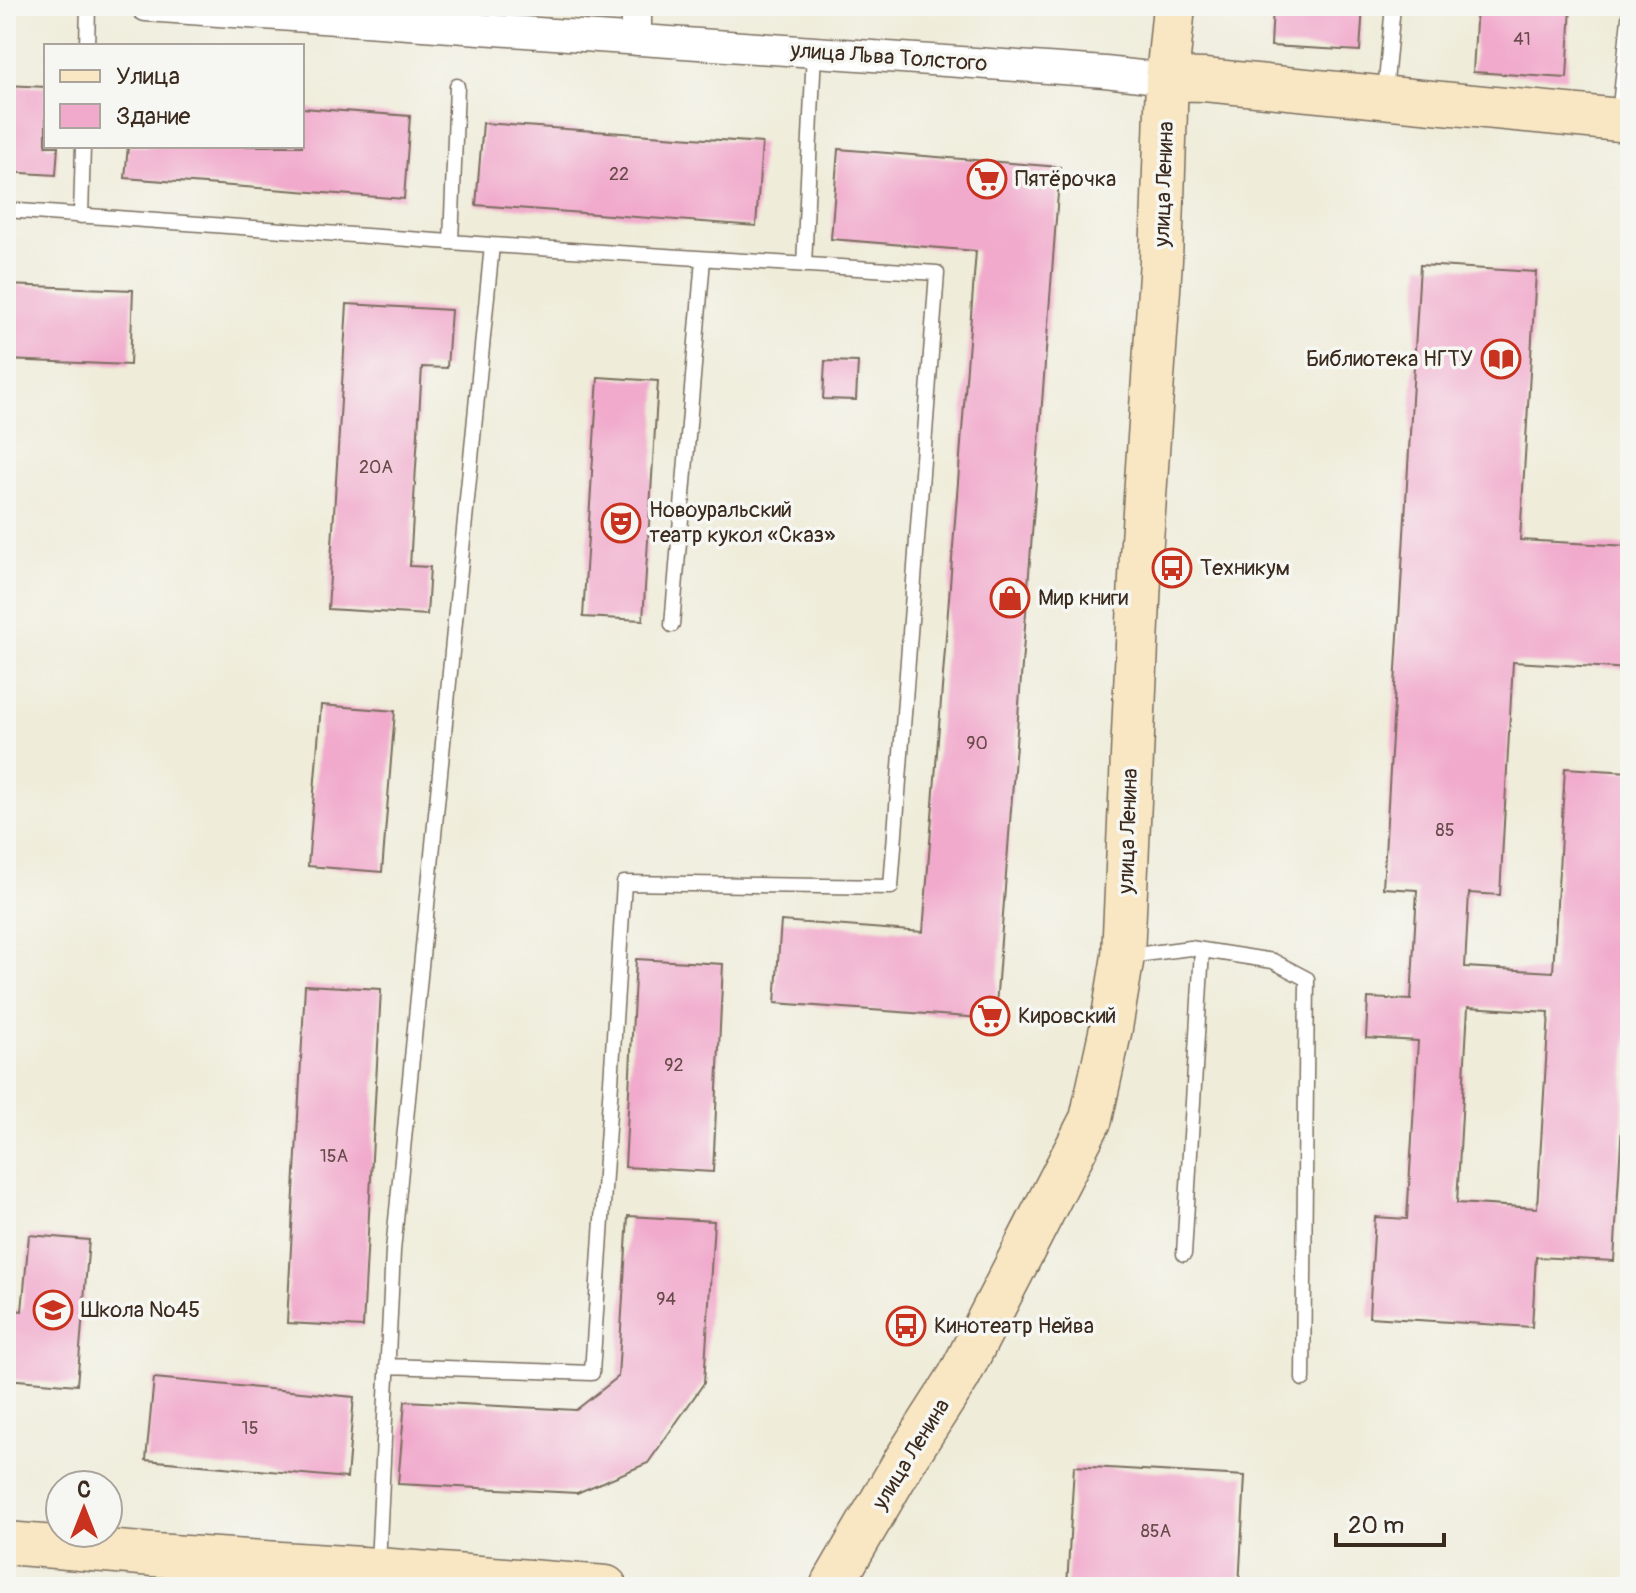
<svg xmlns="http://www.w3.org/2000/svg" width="1636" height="1593" font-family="Pangolin,sans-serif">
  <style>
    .building { fill: #f1aacc; fill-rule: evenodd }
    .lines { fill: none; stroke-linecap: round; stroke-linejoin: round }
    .lane-casing { stroke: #7a6e5f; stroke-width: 17 }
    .street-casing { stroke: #7a6e5f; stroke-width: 33 }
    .secondary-casing { stroke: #7a6e5f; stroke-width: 45 }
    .lane { stroke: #fff; stroke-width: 14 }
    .street { stroke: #fff; stroke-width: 30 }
    .secondary { stroke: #f9e7c3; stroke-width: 42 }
    .labels { text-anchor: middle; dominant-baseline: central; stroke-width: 7; stroke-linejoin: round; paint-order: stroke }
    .number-label { font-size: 18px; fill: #684a4a }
    .street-label { font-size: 22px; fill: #3b2a1e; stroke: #f6f6f2 }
    .poi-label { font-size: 22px; fill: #3b2a1e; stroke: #f6f6f2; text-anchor: start }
  </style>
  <rect width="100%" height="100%" fill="#f6f6f2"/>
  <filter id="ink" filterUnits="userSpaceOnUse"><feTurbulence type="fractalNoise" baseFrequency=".0125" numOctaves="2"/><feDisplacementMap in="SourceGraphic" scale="16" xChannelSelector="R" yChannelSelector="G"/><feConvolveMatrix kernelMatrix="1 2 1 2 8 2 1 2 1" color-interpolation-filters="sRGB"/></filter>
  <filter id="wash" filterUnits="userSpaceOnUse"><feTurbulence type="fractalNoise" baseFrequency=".006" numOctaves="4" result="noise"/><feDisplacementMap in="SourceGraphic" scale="32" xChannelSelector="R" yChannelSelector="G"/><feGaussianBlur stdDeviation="1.8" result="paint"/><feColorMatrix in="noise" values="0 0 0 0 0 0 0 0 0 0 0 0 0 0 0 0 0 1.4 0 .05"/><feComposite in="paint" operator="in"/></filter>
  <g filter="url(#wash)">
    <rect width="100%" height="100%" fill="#efecd9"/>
    <g id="blocks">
      <path class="building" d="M1273 6H1363L1360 51 1271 46Z
        M1477 6H1571L1567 78 1473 72Z
        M6 85 46 87V146H58L56 175 6 172Z
        M302 108 410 116 404 199 125 178 128 146H302Z
        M483 123 762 143 756 226 476 205Z
        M838 149 1060 167 995 1019 775 1003 781 921 923 932 976 251 831 239Z
        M1420 265 1536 272 1520 540 1630 546V669L1513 662 1500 895 1469 893 1465 967 1553 972 1565 768 1630 772V987L1614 1261 1536 1257 1532 1327 1369 1317 1375 1217 1407 1219 1418 1041 1366 1038 1368 998 1411 1000 1417 890 1383 888ZM1468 1007 1549 1012 1537 1208 1457 1203Z
        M6 285 133 290 130 365 6 360Z
        M347 304 451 310 447 368 422 367 410 566 430 567 427 615 328 609Z
        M825 361 858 362 856 400 823 399Z
        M598 377 658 381 643 620 583 617Z
        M1627 398H1630V446H1626Z
        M321 705 395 711 382 872 308 866Z
        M636 959 723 964 713 1172 625 1167Z
        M305 985 381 989 363 1327 287 1323Z
        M628 1216 714 1221 704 1383 648 1463 577 1493 398 1484 405 1401 576 1410 618 1377Z
        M29 1235 89 1240 77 1385 6 1379V1309L22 1311Z
        M154 1378 354 1397 347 1478 146 1460Z
        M1074 1466 1245 1476 1239 1587H1067Z"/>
    </g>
  </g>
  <g filter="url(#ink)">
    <use href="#blocks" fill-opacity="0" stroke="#7a6e5f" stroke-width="2"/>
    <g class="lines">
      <g class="lane-casing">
        <path id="lane" d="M87 46 88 6
          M1385 93 1393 6
          M1619 116 1630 9
          M6 210 492 245
          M81 216 83 146
          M451 242 457 86
          M804 265 814 52
          M672 625 703 259
          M1128 956 1190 948 1273 961 1307 979 1303 1379
          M1184 1254 1202 950
          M378 1564 393 1251 492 245 937 273 891 887 624 883 592 1373 387 1366"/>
      </g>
      <g class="street-casing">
        <path id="street" d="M146 6 1105 72 1167 79
          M636 6V40"/>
      </g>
      <g class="secondary-casing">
        <path id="secondary" d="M1167 79 1204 80 1630 121
          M6 1543 154 1555 378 1569 606 1587
          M831 1587 904 1462 959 1376 1091 1119 1111 1028 1123 956 1141 556 1161 260 1167 79 1174 6"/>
      </g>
      <use href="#lane" class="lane"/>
      <use href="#street" class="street"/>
      <use href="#secondary" class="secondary"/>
    </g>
  </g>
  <defs>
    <g id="supermarket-ring" transform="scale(2)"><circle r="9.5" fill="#f6f6f2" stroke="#c8321e" stroke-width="1.5"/><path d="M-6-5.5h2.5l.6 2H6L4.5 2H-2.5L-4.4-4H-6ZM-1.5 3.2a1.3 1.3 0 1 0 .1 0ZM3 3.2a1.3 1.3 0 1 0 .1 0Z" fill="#c8321e"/></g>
    <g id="library-ring" transform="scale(2)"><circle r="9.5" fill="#f6f6f2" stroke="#c8321e" stroke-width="1.5"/><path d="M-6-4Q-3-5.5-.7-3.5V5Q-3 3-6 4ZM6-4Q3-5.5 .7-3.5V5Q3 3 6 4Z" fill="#c8321e"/></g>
    <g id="theatre-ring" transform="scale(2)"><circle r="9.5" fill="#f6f6f2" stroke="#c8321e" stroke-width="1.5"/><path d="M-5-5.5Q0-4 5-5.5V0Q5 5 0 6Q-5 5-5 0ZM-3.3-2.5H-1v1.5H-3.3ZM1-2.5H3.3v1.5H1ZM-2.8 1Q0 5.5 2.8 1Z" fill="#c8321e"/></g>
    <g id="bus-ring" transform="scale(2)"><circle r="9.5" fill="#f6f6f2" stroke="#c8321e" stroke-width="1.5"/><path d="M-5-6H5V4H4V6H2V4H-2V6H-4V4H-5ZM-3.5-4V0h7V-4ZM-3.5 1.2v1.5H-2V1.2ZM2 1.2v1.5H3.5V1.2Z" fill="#c8321e"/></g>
    <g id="shop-ring" transform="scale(2)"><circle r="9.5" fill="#f6f6f2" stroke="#c8321e" stroke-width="1.5"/><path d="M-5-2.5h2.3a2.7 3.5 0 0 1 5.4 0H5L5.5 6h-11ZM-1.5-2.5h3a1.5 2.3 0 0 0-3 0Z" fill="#c8321e"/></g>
    <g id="school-ring" transform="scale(2)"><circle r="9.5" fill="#f6f6f2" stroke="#c8321e" stroke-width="1.5"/><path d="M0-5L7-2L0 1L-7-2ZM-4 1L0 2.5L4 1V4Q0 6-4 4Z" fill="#c8321e"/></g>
  </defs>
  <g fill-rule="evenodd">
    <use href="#supermarket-ring" x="987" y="179"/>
    <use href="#library-ring" x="1501" y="359"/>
    <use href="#theatre-ring" x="621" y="523"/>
    <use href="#bus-ring" x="1172" y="568"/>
    <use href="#shop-ring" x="1010" y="598"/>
    <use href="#supermarket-ring" x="990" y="1016"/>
    <use href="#school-ring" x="53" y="1310"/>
    <use href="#bus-ring" x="906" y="1326"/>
  </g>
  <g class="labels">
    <g class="number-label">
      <text x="1522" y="39">41</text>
      <text x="619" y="174">22</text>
      <text x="376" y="467">20А</text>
      <text x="977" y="743">90</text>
      <text x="1445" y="830">85</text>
      <text x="674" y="1065">92</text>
      <text x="334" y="1156">15А</text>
      <text x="666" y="1299">94</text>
      <text x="250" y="1428">15</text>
      <text x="1156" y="1531">85А</text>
    </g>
    <g class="street-label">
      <text transform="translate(889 57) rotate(4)">улица Льва Толстого</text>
      <text transform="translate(1164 184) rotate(-88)">улица Ленина</text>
      <text transform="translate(1128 831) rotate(-88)">улица Ленина</text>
      <text transform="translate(911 1454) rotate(-58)">улица Ленина</text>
    </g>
    <g class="poi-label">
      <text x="1015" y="179">Пятёрочка</text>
      <text x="1473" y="359" text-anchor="end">Библиотека НГТУ</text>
      <text x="649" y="510">Новоуральский<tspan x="649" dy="25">театр кукол «Сказ»</tspan></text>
      <text x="1200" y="568">Техникум</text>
      <text x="1038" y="598">Мир книги</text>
      <text x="1018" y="1016">Кировский</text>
      <text x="81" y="1310">Школа №45</text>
      <text x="934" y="1326">Кинотеатр Нейва</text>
    </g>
  </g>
  <rect width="1636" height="1593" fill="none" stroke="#f6f6f2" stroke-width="32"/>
  <rect x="44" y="44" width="260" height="104" fill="#f6f6f2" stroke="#aba49d" stroke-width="2"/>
  <rect x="60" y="70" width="40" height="12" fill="#f9e7c3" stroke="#aba49d" stroke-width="2"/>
  <text x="116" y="84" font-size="24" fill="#3b2a1e">Улица</text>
  <rect x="60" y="104" width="40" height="24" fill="#f1aacc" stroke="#aba49d" stroke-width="2"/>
  <text x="116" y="124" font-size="24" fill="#3b2a1e">Здание</text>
  <g transform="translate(84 1509)"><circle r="38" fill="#f6f6f2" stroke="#aba49d" stroke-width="2"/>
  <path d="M0-6L14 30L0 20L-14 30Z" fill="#c8321e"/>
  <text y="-12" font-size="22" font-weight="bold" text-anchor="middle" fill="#3b2a1e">С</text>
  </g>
  <path d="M1336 1533v12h108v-12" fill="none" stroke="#3b2a1e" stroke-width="4"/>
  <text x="1348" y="1533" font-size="24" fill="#3b2a1e" stroke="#f6f6f2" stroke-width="6" paint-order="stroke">20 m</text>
</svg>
